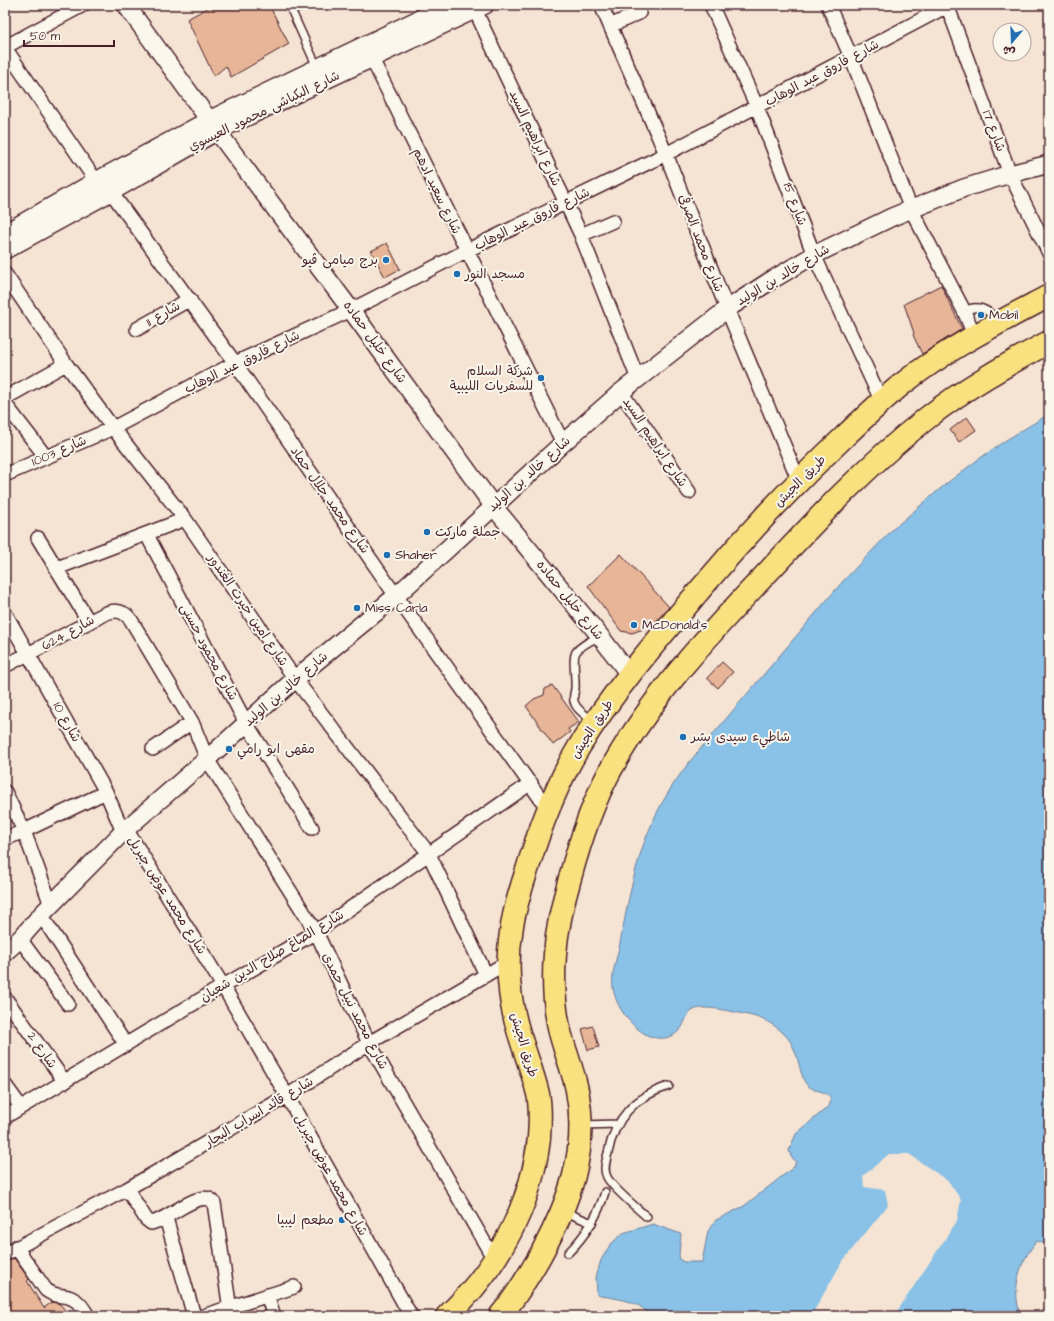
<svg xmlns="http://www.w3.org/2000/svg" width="1054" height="1321" font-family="'Architects Daughter','Playpen Sans Arabic',sans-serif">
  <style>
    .water { fill: #89c1e7; stroke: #70809c }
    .pier { fill: #f5e4d3 }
    .building { fill: #e7b698; stroke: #4a1f2b }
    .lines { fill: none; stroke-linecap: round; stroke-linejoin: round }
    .service-casing { stroke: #4a1f2b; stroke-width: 10 }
    .minor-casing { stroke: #4a1f2b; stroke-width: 16 }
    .tertiary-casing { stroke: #4a1f2b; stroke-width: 20 }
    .trunk-casing { stroke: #4a1f2b; stroke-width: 25 }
    .service { stroke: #fbf7ec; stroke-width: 7 }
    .minor { stroke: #fbf7ec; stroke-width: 13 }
    .tertiary { stroke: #fbf7ec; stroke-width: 17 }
    .trunk { stroke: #fae180; stroke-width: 22 }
    .poi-dot { fill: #1f6fb2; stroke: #fbf7ec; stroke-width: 1.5 }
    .labels { text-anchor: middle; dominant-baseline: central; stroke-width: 4; stroke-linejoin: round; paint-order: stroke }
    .street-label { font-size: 13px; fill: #4a1f2b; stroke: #fbf7ec }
    .poi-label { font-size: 13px; fill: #4a1f2b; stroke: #fbf7ec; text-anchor: start }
  </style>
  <rect width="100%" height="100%" fill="#f5e4d3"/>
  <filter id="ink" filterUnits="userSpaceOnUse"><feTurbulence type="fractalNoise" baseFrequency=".025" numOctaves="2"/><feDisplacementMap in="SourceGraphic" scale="8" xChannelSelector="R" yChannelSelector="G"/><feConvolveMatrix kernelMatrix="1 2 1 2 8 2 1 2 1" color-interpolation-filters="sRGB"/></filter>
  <g filter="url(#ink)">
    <path class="water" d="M1049 414V1244L1037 1241C1019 1262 1011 1289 1021 1316H649C640 1299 614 1299 597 1295L596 1277 601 1260 610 1245 623 1233 653 1224 681 1234 679 1255 680 1260 684 1262H702L708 1231 716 1220 744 1206 794 1167 796 1161 791 1157 789 1150 796 1134 829 1106C837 1090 814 1093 807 1085 803 1081 803 1077 801 1072 797 1057 794 1042 782 1032 775 1025 765 1020 756 1017 744 1014 708 1005 696 1009 687 1012 686 1020 682 1027 674 1039 660 1041 647 1035 630 1026 616 1007 613 988 611 972 617 959 620 943 628 902 635 860 653 821 663 799 676 779 691 760L843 581 893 529 947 483 976 461 1006 440Z"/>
    <path class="pier" d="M889 1154H909L949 1182 961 1200 957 1221 894 1316H811L842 1262 888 1205 885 1190 864 1187 863 1176Z"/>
    <path class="building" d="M213 5H269L289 44 231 77 226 66 214 76 187 19Z
      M387 243 400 269 385 277 371 251Z
      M941 285 962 329 922 354 913 335 914 333 904 304Z
      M967 417 976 430 959 442 950 430Z
      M621 554 669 607 655 622 646 628 632 633 621 631 588 586Z
      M722 662 733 672 718 688 707 678Z
      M552 685 579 722 568 729 570 732 553 745 526 706 534 699 544 695 545 689Z
      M593 1026 599 1047 588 1050 582 1029Z
      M14 1258 29 1279 27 1281 44 1308 52 1302 60 1304 70 1316 8 1315 5 1311V1262Z"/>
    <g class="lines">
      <g class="service-casing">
        <path id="service" d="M289 5 317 67
          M964 311C978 304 987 309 998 320
          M593 721C587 716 578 711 575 704 572 699 574 694 575 689 576 679 572 658 576 652 581 645 592 640 600 636
          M582 1125 618 1124
          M565 1212 592 1223
          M647 1217C637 1208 612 1188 607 1177 603 1170 606 1161 608 1153 615 1118 634 1097 669 1086
          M568 1253C585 1236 598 1216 605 1192"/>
      </g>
      <g class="minor-casing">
        <path id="minor" d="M601 5 666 154 727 309 799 481
          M711 5 757 107 814 255 882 402
          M828 5 851 57 911 209 964 311 975 337
          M947 5 1010 174 1049 253
          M475 10 581 235 638 379
          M610 26 639 13
          M5 47 83 5
          M5 48 96 181
          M368 51 563 443
          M111 192 235 363 396 596 548 809
          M581 235 613 221
          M5 274 66 364 113 428 185 519 295 679 429 854 486 975
          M137 329 190 299
          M621 392 689 492
          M5 398 66 364
          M5 404 46 457
          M5 475 113 428 235 363 351 310 466 251 666 154 949 5
          M147 535 246 723 312 828
          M38 538 89 622
          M57 568 185 519
          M5 613 106 792 123 832
          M5 666 106 613C117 609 124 611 131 620L192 722 207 759 316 932 369 1043 494 1259
          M153 749 192 722
          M5 792 24 831 51 905
          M126 829 223 986 287 1096 411 1316
          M5 839 24 831 106 792
          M41 915 126 1045
          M20 939 68 1004
          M5 998 65 1082
          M5 1085 21 1107
          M5 1117 223 986 316 932 531 783
          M127 1189 146 1219 151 1223C167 1221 202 1186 214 1203L231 1316
          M166 1218 194 1316
          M16 1247 46 1290C58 1299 63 1293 73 1299 80 1302 84 1310 88 1316
          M5 1254 127 1189 287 1096 369 1043 508 962
          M267 1295 274 1316
          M203 1316 294 1287"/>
      </g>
      <g class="tertiary-casing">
        <path id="tertiary" d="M126 5 217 131 351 310 494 507 600 636 629 674
          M5 233 96 181 209 120 448 5
          M5 250 111 192 217 131 485 5
          M5 952 20 939 41 915 126 829 207 759 295 679 396 596 563 443 621 392 727 309 770 281 814 255 892 217 964 188 1010 174 1049 164"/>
      </g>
      <g class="trunk-casing">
        <path id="trunk" d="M447 1316C496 1270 532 1206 539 1138 540 1124 541 1108 538 1094 533 1073 525 1053 519 1033 508 998 506 961 512 926 515 907 521 888 527 870 540 827 556 785 579 747 615 688 660 637 704 585 748 533 795 483 844 437 863 419 881 401 901 385 946 349 998 323 1049 296
          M500 1316C515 1298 528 1277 540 1256 569 1203 589 1151 577 1090 573 1070 565 1052 560 1032 554 1007 553 980 555 954 557 929 563 902 570 878 580 841 592 804 610 771 651 697 709 634 767 573 817 519 868 464 927 418 965 388 1006 365 1049 342"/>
      </g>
      <use href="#service" class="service"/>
      <use href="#minor" class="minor"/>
      <use href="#tertiary" class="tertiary"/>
      <use href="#trunk" class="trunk"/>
    </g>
  </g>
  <g class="poi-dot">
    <circle cx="386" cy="260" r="4"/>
    <circle cx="457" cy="274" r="4"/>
    <circle cx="981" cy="315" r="4"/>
    <circle cx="541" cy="378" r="4"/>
    <circle cx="427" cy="532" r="4"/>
    <circle cx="387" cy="555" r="4"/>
    <circle cx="357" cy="608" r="4"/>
    <circle cx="634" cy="625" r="4"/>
    <circle cx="683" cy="737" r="4"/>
    <circle cx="229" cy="749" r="4"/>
    <circle cx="342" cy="1220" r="4"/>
  </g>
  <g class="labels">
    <g class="street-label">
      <text transform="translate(822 73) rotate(-28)">شارع فاروق عبد الوهاب</text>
      <text transform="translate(264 111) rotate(-26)">شارع البكباشى محمود العيسوي</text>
      <text transform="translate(994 131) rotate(69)">شارع 17</text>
      <text transform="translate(535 138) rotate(65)">شارع ابراهيم السيد</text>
      <text transform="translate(437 191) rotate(64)">شارع سعيد ادهم</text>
      <text transform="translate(795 204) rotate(69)">شارع 15</text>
      <text transform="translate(532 219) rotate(-26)">شارع فاروق عبد الوهاب</text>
      <text transform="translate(701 243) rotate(69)">شارع محمد الصرفى</text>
      <text transform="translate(783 275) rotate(-31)">شارع خالد بن الوليد</text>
      <text transform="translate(163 314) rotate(-30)">شارع 11</text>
      <text transform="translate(375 342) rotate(54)">شارع خليل حماده</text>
      <text transform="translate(242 362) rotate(-26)">شارع فاروق عبد الوهاب</text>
      <text transform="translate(655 442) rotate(56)">شارع ابراهيم السيد</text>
      <text transform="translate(59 451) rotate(-23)">شارع 1003</text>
      <text transform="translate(529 474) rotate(-42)">شارع خالد بن الوليد</text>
      <text transform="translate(800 481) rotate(-45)">طريق الجيش</text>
      <text transform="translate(330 500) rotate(55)">شارع محمد جلال حماد</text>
      <text transform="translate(570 600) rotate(51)">شارع خليل حماده</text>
      <text transform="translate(248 610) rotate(56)">شارع امين خيرت الغندور</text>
      <text transform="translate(68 633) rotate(-29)">شارع 624</text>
      <text transform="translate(209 652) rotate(62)">شارع محمود حسنى</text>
      <text transform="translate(286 689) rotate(-41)">شارع خالد بن الوليد</text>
      <text transform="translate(67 722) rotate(61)">شارع 10</text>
      <text transform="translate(592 729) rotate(-57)">طريق الجيش</text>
      <text transform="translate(167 895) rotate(58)">شارع محمد عوض جبريل</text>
      <text transform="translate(272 956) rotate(-31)">شارع الصاغ صلاح الدين شعبان</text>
      <text transform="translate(355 1011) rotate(63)">شارع محمد نبيل حمدى</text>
      <text transform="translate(524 1045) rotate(73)">طريق الجيش</text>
      <text transform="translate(42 1050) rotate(55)">شارع 2</text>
      <text transform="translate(259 1112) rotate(-31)">شارع قائد اسراب البحار</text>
      <text transform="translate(331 1175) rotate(61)">شارع محمد عوض جبريل</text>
    </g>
    <g class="poi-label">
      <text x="378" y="260" text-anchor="end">برج ميامى ڤيو</text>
      <text x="465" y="274">مسجد النور</text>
      <text x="989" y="315">Mobil</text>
      <text x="533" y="371" text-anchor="end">شركة السلام<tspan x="533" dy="15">للسفريات الليبية</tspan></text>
      <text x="435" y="532">جملة ماركت</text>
      <text x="395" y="555">Shaher</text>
      <text x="365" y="608">Miss Carla</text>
      <text x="642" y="625">McDonald's</text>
      <text x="691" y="737">شاطيء سيدى بشر</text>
      <text x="237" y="749">مقهى ابو رامي</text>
      <text x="334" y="1220" text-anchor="end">مطعم ليبيا</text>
    </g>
  </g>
  <rect width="1054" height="1321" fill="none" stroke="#fbf7ec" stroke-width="20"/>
  <rect x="10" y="10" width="1034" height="1301" fill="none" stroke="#4a1f2b" stroke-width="1.5" filter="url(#ink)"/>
  <g transform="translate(1012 42) rotate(199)"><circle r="19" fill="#fbf7ec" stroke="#b4a19f"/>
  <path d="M0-3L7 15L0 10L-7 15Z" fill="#1f6fb2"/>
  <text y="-6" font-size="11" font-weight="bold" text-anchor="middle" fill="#4a1f2b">ش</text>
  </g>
  <path d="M24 40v6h90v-6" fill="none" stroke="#4a1f2b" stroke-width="2"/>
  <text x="30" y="40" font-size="12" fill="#4a1f2b" stroke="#fbf7ec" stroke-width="3" paint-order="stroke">50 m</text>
</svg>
